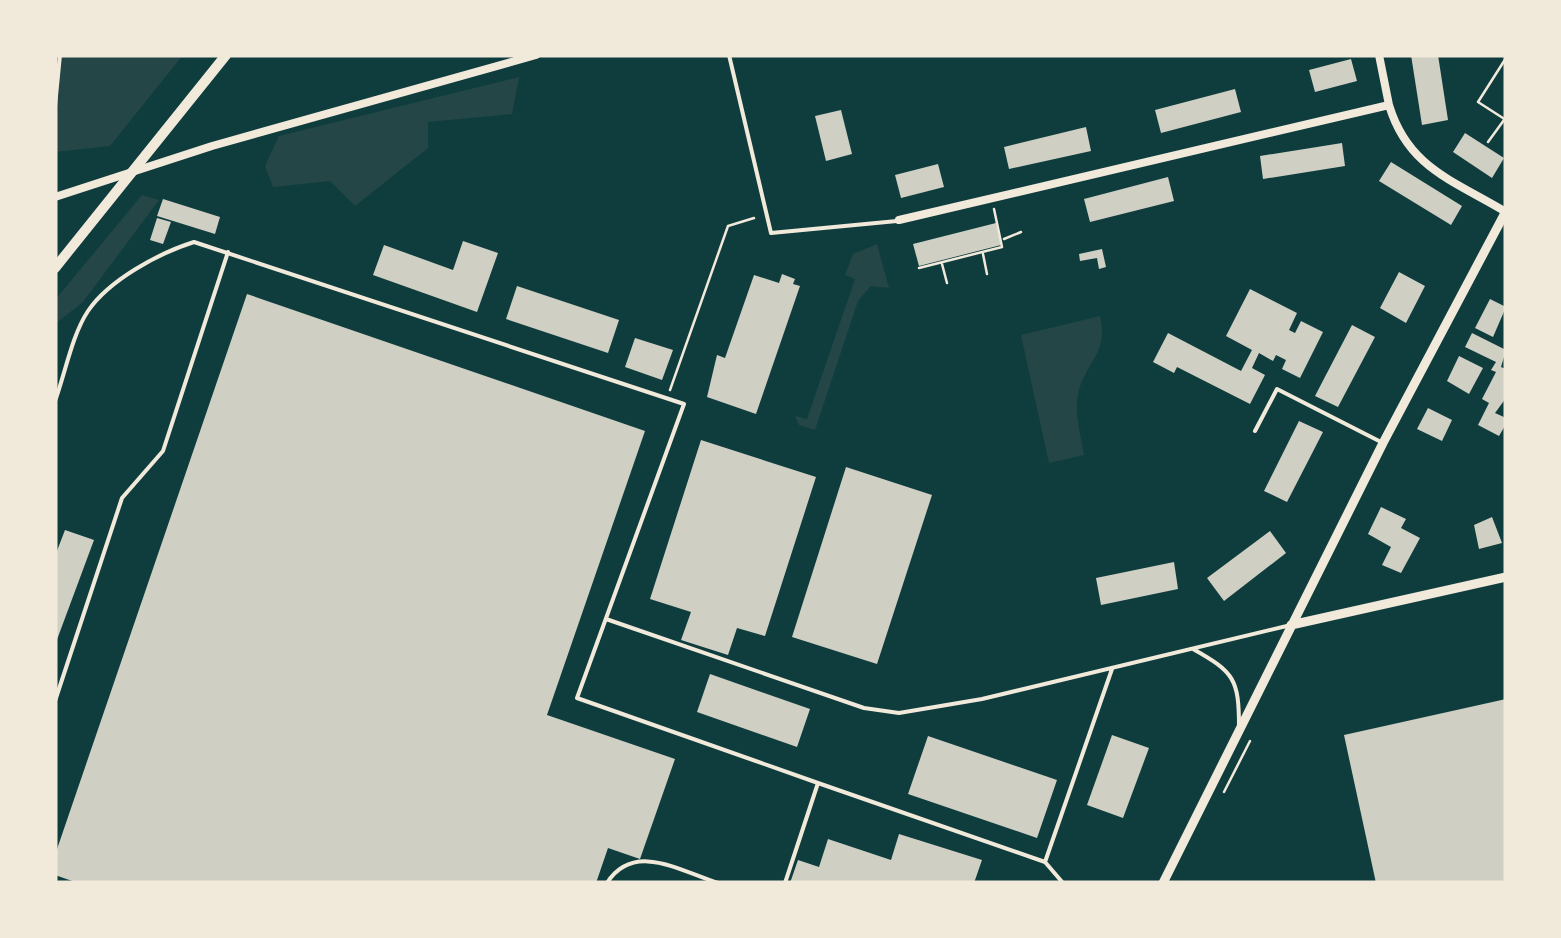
<svg xmlns="http://www.w3.org/2000/svg" width="1561" height="938" font-family="Mulish,sans-serif">
  <style>
    .green { fill: #244646 }
    .building { fill: #cfcfc3 }
    .lines { fill: none; stroke-linecap: round; stroke-linejoin: round }
    .path { stroke: #f1e9da; stroke-width: 2.5 }
    .service { stroke: #f1e9da; stroke-width: 4 }
    .minor { stroke: #f1e9da; stroke-width: 8 }
    .tertiary { stroke: #f1e9da; stroke-width: 9 }
    .secondary { stroke: #f1e9da; stroke-width: 10 }
  </style>
  <rect width="100%" height="100%" fill="#0f3d3e"/>
  <path class="green" d="M55 55H183L110 146 55 152Z
    M519 77 512 114 428 122V148L355 206 330 181 273 187 265 166 279 136Z
    M142 195 159 200 83 302 55 324V300Z
    M877 244 889 288 871 286 858 301 815 430 799 425 795 416 807 419 855 279 845 275 853 254Z
    M1100 316C1108 353 1089 358 1079 390 1073 410 1081 435 1084 455L1049 463 1021 335Z"/>
  <path class="building" d="M1411 55H1438L1448 120 1422 125Z
    M1351 59 1357 81 1315 92 1309 70Z
    M1235 89 1241 112 1161 133 1155 110Z
    M841 110 852 154 826 161 815 116Z
    M1086 127 1091 151 1009 169 1004 147Z
    M1465 133 1504 158 1492 178 1453 152Z
    M1342 143 1345 166 1263 179 1260 156Z
    M1391 162 1462 206 1451 225 1379 181Z
    M938 164 944 187 901 198 895 175Z
    M1168 177 1174 201 1090 222 1084 199Z
    M163 199 220 217 215 234 157 216Z
    M157 218 171 222 163 244 150 240Z
    M996 223 1001 245 919 266 913 244Z
    M463 241 498 253 477 312 373 275 384 245 453 270Z
    M1102 249 1106 267 1099 269 1097 258 1080 261 1079 254Z
    M1399 272 1425 286 1406 323 1380 308Z
    M782 274 795 279 793 284 800 286 756 414 707 397 717 355 725 358 754 275 779 283Z
    M517 286 619 320 608 353 506 319Z
    M1250 289 1297 313 1289 330 1295 333 1301 321 1323 332 1300 378 1282 369 1286 360 1276 355 1273 361 1259 353 1252 368 1265 375 1250 404 1177 367 1174 373 1153 362 1168 333 1241 371 1252 350 1226 336Z
    M247 294 645 431 547 715 675 759 640 859 608 848 596 883H78L55 875V855Z
    M1490 299 1506 307 1493 337 1475 328Z
    M1352 325 1375 337 1338 407 1315 396Z
    M1472 333 1506 350 1501 367 1506 369V398L1495 413 1506 418V424L1499 436 1478 425 1489 403 1482 399 1496 372 1491 370 1496 362 1465 347Z
    M635 338 673 350 662 380 625 367Z
    M1459 356 1483 368 1469 394 1447 381Z
    M1428 408 1452 420 1442 441 1417 429Z
    M1299 421 1323 432 1287 502 1264 491Z
    M701 440 816 477 765 636 737 628 728 655 681 640 691 612 650 599Z
    M846 467 932 495 877 664 792 637Z
    M1381 507 1406 519 1401 528 1420 538 1401 573 1382 565 1391 547 1368 534Z
    M1492 517 1502 543 1479 549 1474 525Z
    M65 530 94 540 55 645V556Z
    M1270 531 1286 553 1224 601 1207 578Z
    M1174 562 1178 589 1101 605 1096 578Z
    M710 674 810 709 797 747 697 712Z
    M1506 699V883H1376L1344 735Z
    M1112 735 1149 748 1123 818 1087 805Z
    M928 736 1057 780 1037 838 908 794Z
    M899 834 982 860 974 883H790L798 860 819 867 828 839 891 860Z"/>
  <g class="lines">
    <path class="path" d="M1506 58 1478 102 1506 120
      M1488 142 1504 120
      M1004 239 1021 232
      M983 254 987 274
      M942 264 947 283
      M919 268 1002 247 994 209
      M670 390 728 226 754 218
      M1224 792 1250 741"/>
    <path class="service" d="M729 55 771 233 897 221
      M55 106 60 55
      M55 401C65 374 72 335 88 311 109 280 159 253 194 242L684 404 577 698 818 783 785 883
      M1255 431 1277 389 1383 443
      M606 619 864 708 899 713 982 699 1291 625
      M1193 649C1234 672 1239 679 1239 727
      M55 701 122 498 163 451 228 252
      M818 783 1045 862 1112 669
      M1045 862 1063 883
      M607 883C634 841 680 871 718 883"/>
    <path class="minor" d="M1379 55 1389 105
      M55 197 212 146 536 55
      M899 220 1389 105C1408 168 1453 180 1506 212"/>
    <path class="tertiary" d="M1291 625 1506 577
      M1163 883 1383 443 1506 211"/>
    <path class="secondary" d="M55 268 226 55"/>
  </g>
  <rect width="1561" height="938" fill="none" stroke="#f1e9da" stroke-width="115"/>
</svg>
